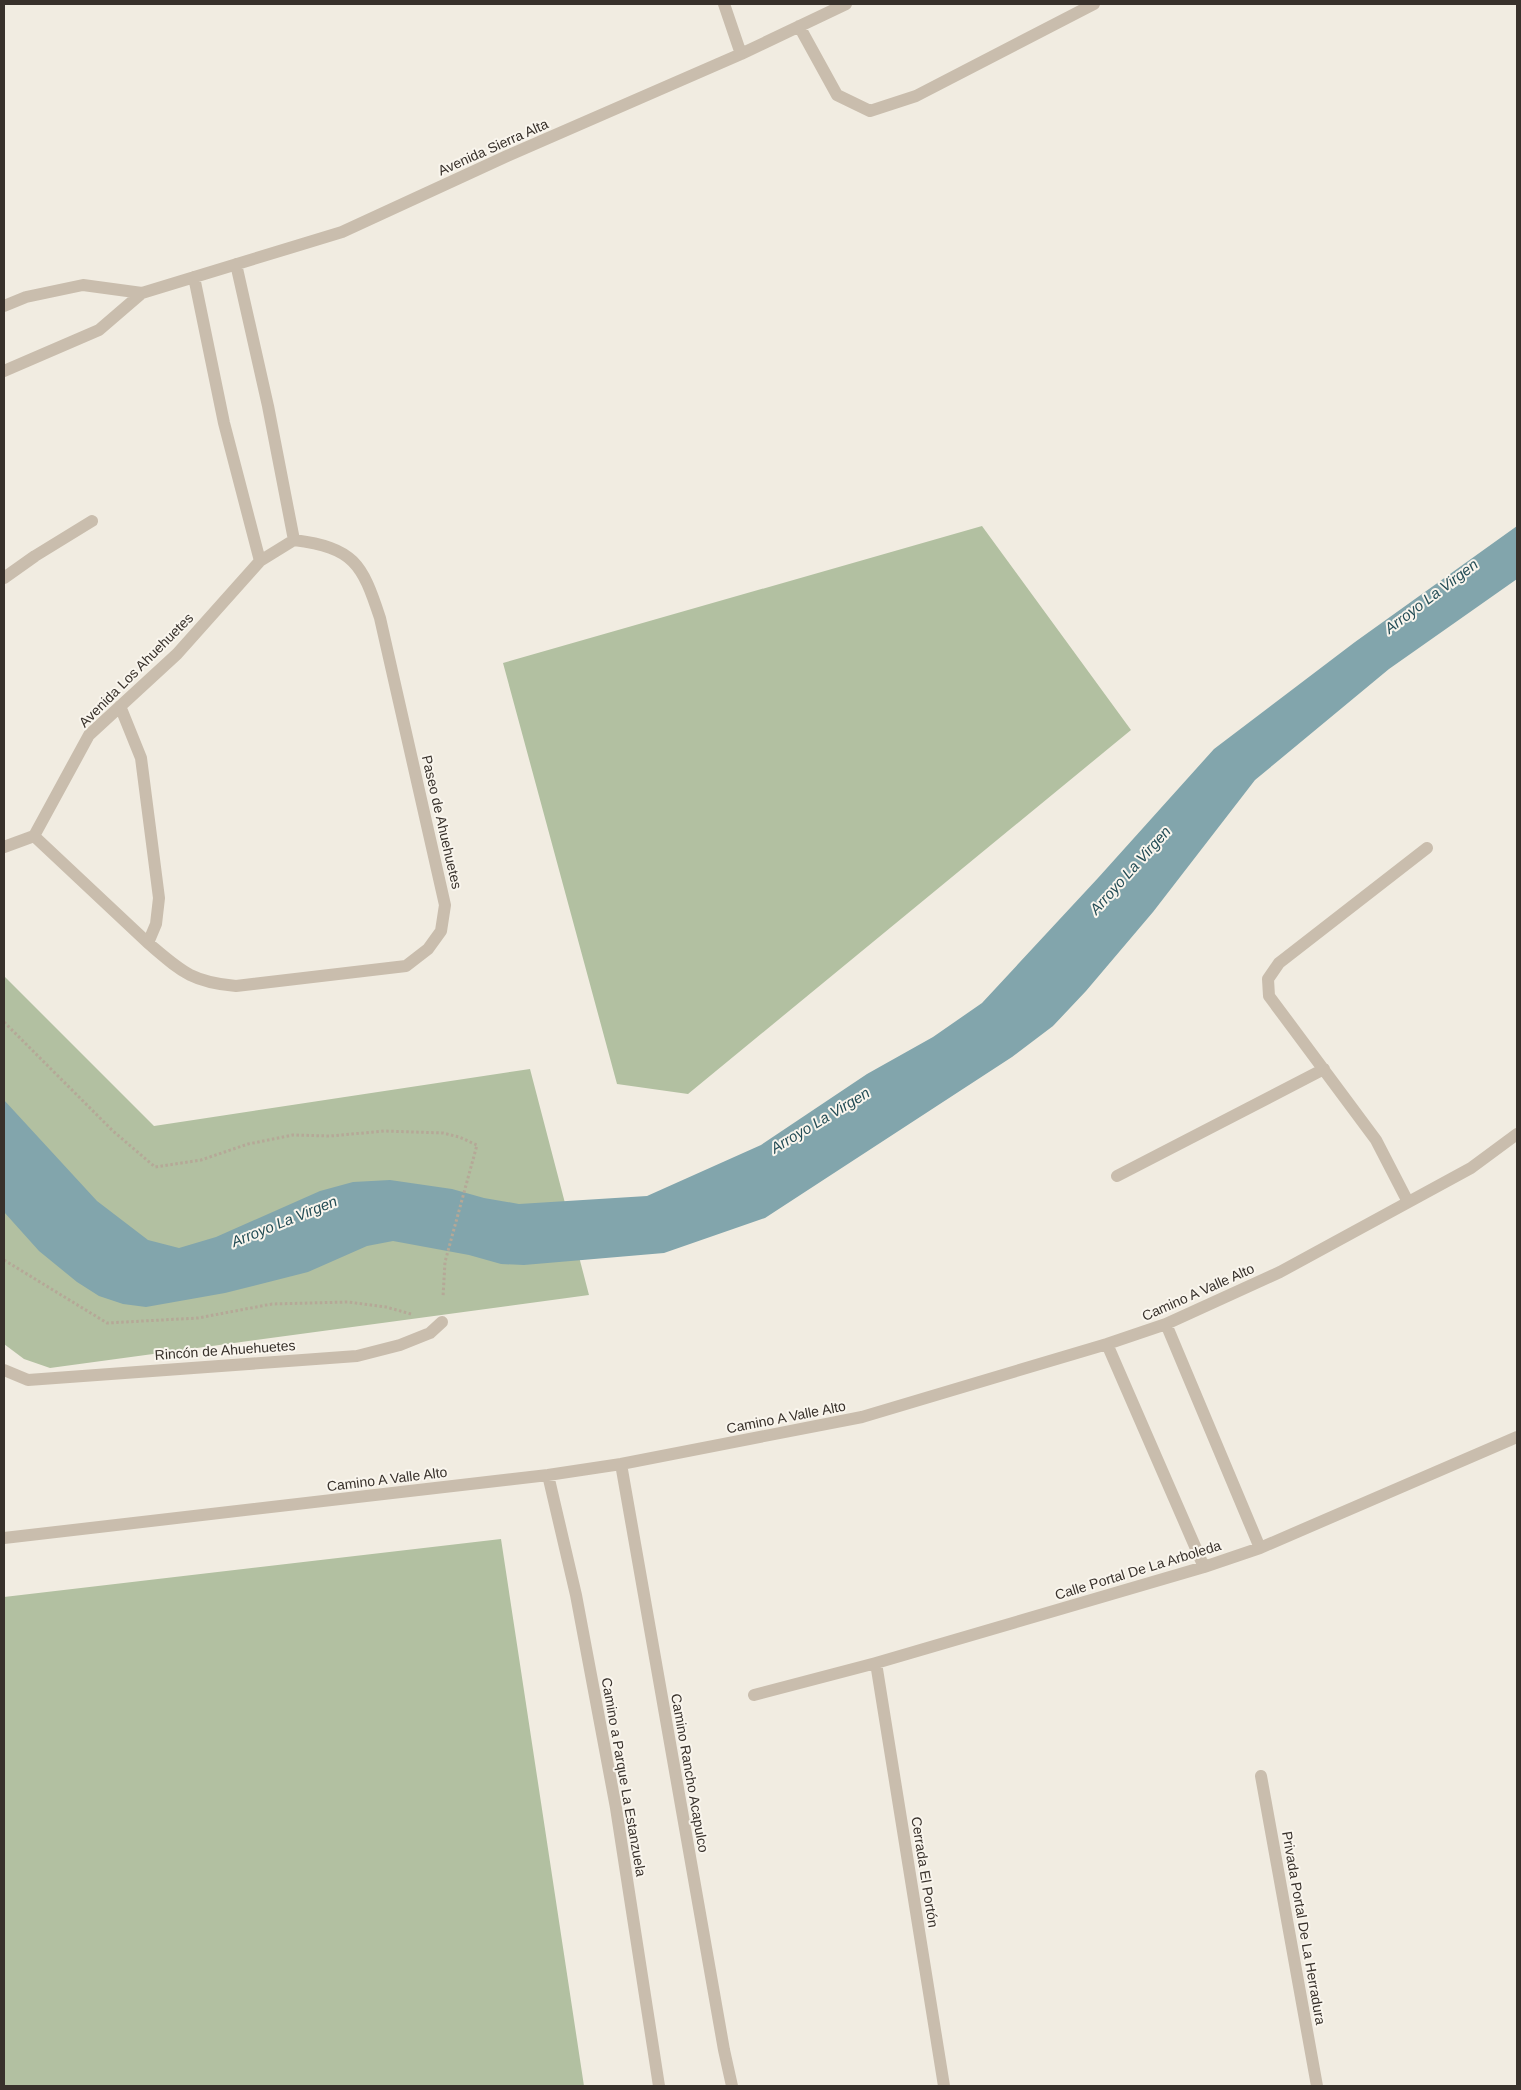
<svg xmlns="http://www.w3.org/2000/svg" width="1521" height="2090" font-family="Arial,sans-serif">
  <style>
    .green { fill: #b2c0a1 }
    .water { fill: #82a5ac }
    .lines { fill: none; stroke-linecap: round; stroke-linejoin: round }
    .path { stroke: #b5a897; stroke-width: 3; stroke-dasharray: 2.5 2.5; stroke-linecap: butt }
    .minor { stroke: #c9bdad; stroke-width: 12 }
    .labels { text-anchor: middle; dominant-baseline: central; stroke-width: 4; stroke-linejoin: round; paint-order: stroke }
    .street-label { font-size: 14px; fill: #38312b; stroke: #f9f5ed }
    .water-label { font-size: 15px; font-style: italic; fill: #244d56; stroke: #f9f5ed }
  </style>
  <rect width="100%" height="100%" fill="#f1ece1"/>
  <path class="green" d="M982 526 1131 730 688 1094 617 1084 503 663Z
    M4 976 154 1126 530 1069 589 1295 50 1368 24 1359 4 1344Z
    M501 1539 584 2086H4V1597Z"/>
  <path class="water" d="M1517 526V579L1389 669 1255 780 1153 912 1086 991 1053 1026 1012 1057 765 1218 664 1253 524 1265 501 1264 469 1255 393 1241 367 1246 308 1272 225 1293 146 1307 123 1304 99 1296 77 1282 39 1251 4 1212V1100L97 1201 148 1240 179 1248 216 1237 320 1191 353 1182 390 1180 452 1189 484 1198 519 1204 647 1196 761 1145 867 1074 933 1037 982 1003 1098 878 1214 749 1355 642Z"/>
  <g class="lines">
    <path class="path" d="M4 1022 113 1131 155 1167 201 1160 248 1144 293 1135 330 1136 385 1131 443 1133 459 1137 477 1145 445 1262 443 1297
      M4 1260 107 1323 198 1318 272 1304 348 1302 386 1307 411 1314"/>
    <path class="minor" d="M724 4 741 54
      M799 26 837 95 870 111 916 96 1094 4
      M236 264 268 406 294 540
      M194 277 224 423 260 561
      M4 306 26 297 83 285 142 293
      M4 371 99 330 142 293 342 232 507 156 741 54 846 4
      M4 578 35 556 92 521
      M120 706 141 758 159 898 156 924 148 943C181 971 191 982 236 986L406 966 428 949 441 931 445 905 380 618C362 563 354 548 294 540
      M34 836 148 943
      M4 847 34 836 89 735 177 654 260 561 294 540
      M1117 1176 1324 1069
      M1408 1202 1376 1140 1269 996 1268 979 1279 963 1427 848
      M1166 1324 1260 1548
      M1107 1344 1204 1567
      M4 1370 28 1380 357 1356 400 1345 430 1333 442 1322
      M621 1464 724 2050 732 2086
      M548 1475 576 1595 616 1808 659 2086
      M4 1538 548 1475 621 1464 862 1417 1107 1344 1166 1324 1280 1272 1471 1168 1517 1134
      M876 1663 944 2086
      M754 1695 876 1663 1204 1567 1260 1548 1517 1437
      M1261 1776 1317 2086"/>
  </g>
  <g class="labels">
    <g class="street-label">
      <text transform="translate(493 147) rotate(-24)">Avenida Sierra Alta</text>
      <text transform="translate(136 670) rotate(-45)">Avenida Los Ahuehuetes</text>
      <text transform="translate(442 822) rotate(77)">Paseo de Ahuehuetes</text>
      <text transform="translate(1198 1292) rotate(-24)">Camino A Valle Alto</text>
      <text transform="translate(225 1350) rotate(-4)">Rincón de Ahuehuetes</text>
      <text transform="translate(786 1417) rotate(-11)">Camino A Valle Alto</text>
      <text transform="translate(387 1479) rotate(-7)">Camino A Valle Alto</text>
      <text transform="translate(1138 1570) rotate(-17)">Calle Portal De La Arboleda</text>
      <text transform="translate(690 1773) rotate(80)">Camino Rancho Acapulco</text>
      <text transform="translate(624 1777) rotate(80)">Camino a Parque La Estanzuela</text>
      <text transform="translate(925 1872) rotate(81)">Cerrada El Portón</text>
      <text transform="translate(1304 1928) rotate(80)">Privada Portal De La Herradura</text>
    </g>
    <g class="water-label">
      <text transform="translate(1431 596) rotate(-37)">Arroyo La Virgen</text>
      <text transform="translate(1130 870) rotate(-48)">Arroyo La Virgen</text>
      <text transform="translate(820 1120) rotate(-31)">Arroyo La Virgen</text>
      <text transform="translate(284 1221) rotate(-22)">Arroyo La Virgen</text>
    </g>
  </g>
  <rect width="1521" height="2090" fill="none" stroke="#38312b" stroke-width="10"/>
</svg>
